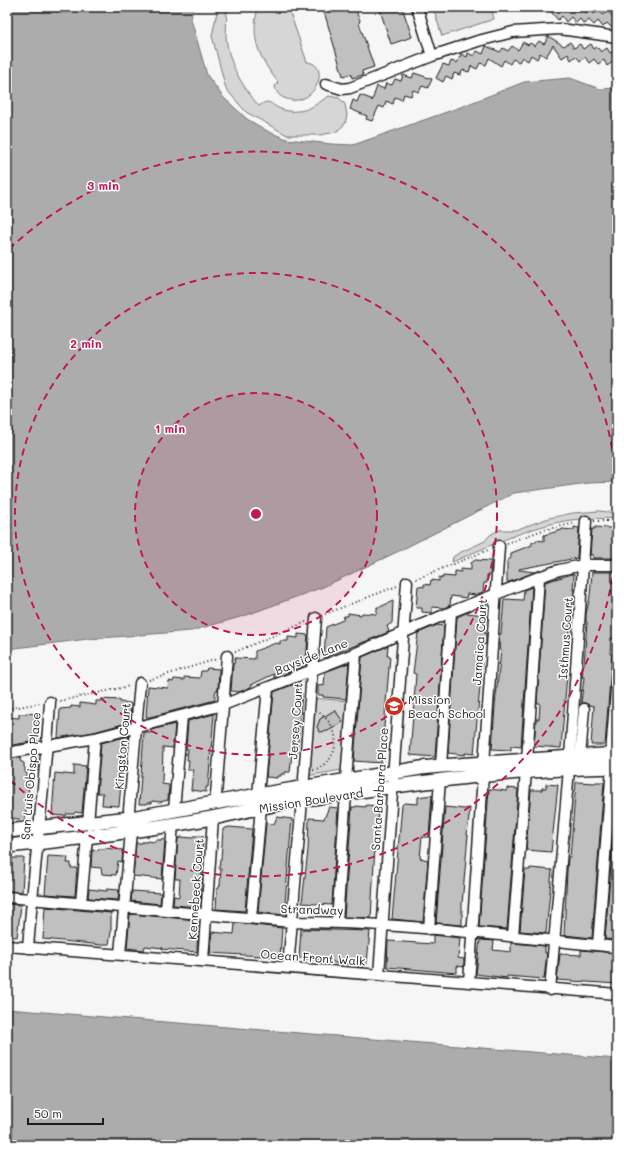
<svg xmlns="http://www.w3.org/2000/svg" width="624" height="1152" font-family="Mali,sans-serif">
  <style>
    .green { fill: #d6d6d6; stroke: #797979 }
    .water { fill: #acacac; stroke: #727272 }
    .building { fill: #c0c0c0; stroke: #1c1c1c }
    .lines { fill: none; stroke-linecap: round; stroke-linejoin: round }
    .minor-casing { stroke: #1c1c1c; stroke-width: 13 }
    .major-casing { stroke: #1c1c1c; stroke-width: 16 }
    .path { stroke: #1c1c1c; stroke-width: 2; stroke-dasharray: 1 3; stroke-linecap: butt }
    .minor { stroke: #fff; stroke-width: 10 }
    .major { stroke: #fff; stroke-width: 13 }
    .ring { fill: none; stroke: #c2185b; stroke-width: 2; stroke-dasharray: 7 5 }
    .labels { text-anchor: middle; dominant-baseline: central; stroke-width: 3; stroke-linejoin: round; paint-order: stroke }
    .street-label { font-size: 12px; fill: #1c1c1c; stroke: #fff }
    .poi-label { font-size: 12px; fill: #1c1c1c; stroke: #fff; text-anchor: start }
    .centre { fill: #c2185b; stroke: #fff; stroke-width: 2 }
    .ring-label { font-size: 12px; text-anchor: middle; font-weight: bold; fill: #c2185b; stroke: #fff; stroke-width: 3; stroke-linejoin: round; paint-order: stroke }
  </style>
  <rect width="100%" height="100%" fill="#f6f6f6"/>
  <filter id="ink" filterUnits="userSpaceOnUse"><feTurbulence type="fractalNoise" baseFrequency=".025" numOctaves="2"/><feDisplacementMap in="SourceGraphic" scale="8" xChannelSelector="R" yChannelSelector="G"/><feConvolveMatrix kernelMatrix="1 2 1 2 8 2 1 2 1" color-interpolation-filters="sRGB"/></filter>
  <g filter="url(#ink)">
    <path class="green" d="M218 7H229L227 8C227 17 226 27 226 36 228 63 242 86 259 106 270 97 271 106 281 109 285 111 293 112 297 111 309 111 319 102 329 96L339 98 345 104 347 115 345 124 336 132 320 135H287L246 112 226 89 212 36Z
      M258 7H288L307 62C333 64 314 111 284 98 278 95 276 92 275 86L278 82C259 58 250 39 258 7Z
      M433 7H491L494 19 442 36Z
      M599 511 617 513V519C602 518 586 518 571 520 530 526 490 546 452 562L453 557 459 553 485 541 490 535 499 530H515L549 518 573 513Z
      M311 698 348 701 342 770 306 776Z"/>
    <path class="water" d="M7 7H193L191 19 207 75 223 97 247 119 269 132 287 139 331 144 353 145 458 108 524 82 570 78 600 89 617 88V482L588 483 514 493 399 551 323 587 244 616 191 631 88 639 7 649Z
      M7 1009 617 1059V1145H7Z"/>
    <path class="building" d="M321 7H356L357 14 360 20 359 23 374 67 362 71 363 75 352 78 351 74 343 76 325 15Z
      M379 7H402L412 37 391 44Z
      M547 7H572L576 11 581 8 585 13 590 9 594 14 599 10 603 15 608 11 613 17 617 13V23L612 28 607 23 603 27 598 21 594 25 589 20 584 24 580 19 576 23 571 17 566 22 562 16 558 20Z
      M548 36 564 46 570 42 574 48 580 44 583 49 591 44 594 49 597 47 601 52 607 48 610 53 617 49V59L607 66 604 60 598 64 594 59 589 63 585 57 580 61 576 56 571 60 568 54 562 58 553 45 546 57 540 53 537 59 531 55 528 61 522 57 519 62 513 59 510 64 504 60 501 66 489 58 486 65 480 63 477 69 471 66 469 72 463 70 460 75 454 73 452 79 446 76 443 82 436 78 443 64 449 66 451 61 457 63 461 54 467 57 468 53 474 56 477 51 483 54 486 46 500 52 503 48 508 51 512 46 518 50 523 42 528 45 530 43 535 46 539 41 544 44 548 38Z
      M414 73 432 79 428 88 422 86 419 92 413 90 411 96 404 94 402 100 395 97 393 104 386 101 384 108 379 106 372 121 366 119 367 116 350 109 353 100 357 102 360 95 371 99 372 101 377 86 384 89 386 83 392 85 395 79 401 81 403 75 412 78Z
      M574 527 579 528 577 558 519 569V570L535 572 509 582H507V561L511 558V553L532 545V542H536V540L544 541V535L562 530V529L574 530Z
      M595 527 610 528 613 529V532L617 533V558H593V555H590L592 529H595Z
      M475 560 491 561 490 575H487V583H484L483 592 476 595 467 594 466 598 451 596 450 605 444 608 432 607V613L422 612V608H416L418 586 424 587V584L430 585 431 580 439 581V577L443 578V576L455 577V571L461 572V569L471 570V563Z
      M592 572H617L615 598 617 599V612L615 639 611 638 610 654H612L605 745H591L594 706 589 705 585 703H581L584 677H582L583 665H584L587 622H586V614L590 596Z
      M572 574H574L573 590H574L569 637H567L566 652H567L566 675H567L561 748 534 746 536 719H539L540 703H537L545 582Z
      M532 587 521 747 511 746V750L492 749 495 706 501 650H499L500 645H499V634H501L504 599 523 600 524 590Z
      M393 601 392 623 387 626 389 632 324 658 326 627 343 620 344 616H348V613L361 615 362 613 377 614V607H380Z
      M466 613 486 615 484 633H486V644L481 645 479 663H482L480 687 474 754 465 753V755L448 753 457 617Z
      M437 625 444 626 435 757 410 755 416 674 413 673 418 633Z
      M298 634 308 635 306 665 300 667V668L274 678V674L251 685V687L239 692 231 691 233 664H234L235 658 255 659V651L276 643 280 644V641H288V637L298 638Z
      M388 646 387 656H390L381 763 354 761 362 657Z
      M349 663 346 699 323 697V695H318V685L324 686 325 672Z
      M207 668 219 669 218 690H216L215 694V700L150 717H146L148 686 168 688 169 681 173 682 174 679 184 680V677L200 678 201 671H206Z
      M300 682 299 692 302 693 297 754 292 753 290 772H285V774H281V776H277V778L266 777 274 692Z
      M101 699 120 700V702L130 703 131 704 130 722 94 732 58 738 60 709 71 708V706L80 707V703L96 705V701H101Z
      M335 710 343 722 328 731 320 732 317 727 320 719Z
      M26 713 37 714 36 741 7 746V717L19 718V714H26Z
      M214 714 208 787H206V792L191 790 193 770H188L189 760H187L188 749H186L188 721Z
      M175 724 173 748 163 747 162 784 169 785 168 800 160 802 152 801V803H147V804H139L144 732 151 733V730Z
      M129 736 127 749H125L123 761 119 806 102 805 103 793H97L101 743Z
      M21 757 20 761 24 763V767L25 768V772L27 773 26 784 29 785 25 820 11 818V816H7V759Z
      M74 765 86 766 82 813 75 812 74 814H66V816L52 815 55 773 74 775Z
      M576 782 595 783 596 782H604L592 938 564 935 567 871 568 857H570Z
      M546 784 558 785 551 852 526 850 531 790H542V788H546Z
      M507 788 518 789 507 929 479 927 489 789 507 791Z
      M617 790V940L605 939Z
      M432 795 429 837H422L420 858 428 860 423 922 392 919 402 805 404 803 418 804V797Z
      M366 805 378 806 377 831 374 845H375L371 918 344 917 352 807H356V806L366 807Z
      M329 807 338 808 332 905 302 903 308 850 309 818 324 819Z
      M445 807 464 809 470 808 467 835H468L462 904V925L436 923Z
      M277 817 292 819 284 915 258 912 266 823 274 824Z
      M229 827 252 829 245 911 216 909 217 889H218L220 885 221 869H219L220 859H221L223 829Z
      M193 836H203L202 856 204 857 202 860 200 907 173 905 174 896 179 897 180 879H175L178 838H181V837L193 838Z
      M161 839 165 840 162 879 133 876 136 843H142V842H147V841L155 842V840H161Z
      M105 848 123 850 122 862 118 861 116 875 102 874 101 868 91 867 92 850 97 851 98 849H105Z
      M48 856 66 857 68 858 67 863H71V868H77L75 896 45 894Z
      M15 858H24L22 892 7 891V859Z
      M530 868 552 870 546 933 520 931 525 870H530Z
      M89 889 107 891V889L119 890 118 900 88 898Z
      M132 891 161 893 160 904 131 901Z
      M7 904 21 905 17 937 7 936Z
      M45 907 111 913V932L109 944H103L102 945 43 939Z
      M130 914 198 920 197 952 162 949 163 948 145 946 144 950 127 948Z
      M235 923 282 928 280 957 210 953 212 932 234 934Z
      M301 929 370 931 367 964 364 966H357V965L334 963V962L299 958Z
      M433 935 460 938 458 958 464 959V967L457 966V973L387 967 388 941 433 944Z
      M480 940 494 941 493 950 511 952V943L545 946V953H547L544 979 507 976V978L476 974Z
      M581 950 617 953V984L557 980 560 954 581 955Z"/>
    <g class="lines">
      <g class="minor-casing">
        <path id="minor" d="M417 7 432 56
          M326 84 342 89 350 88 432 56 478 41 513 32 560 29 617 37
          M7 753 95 738 223 705 356 653 451 612 539 577 559 570 583 565H617
          M611 755 617 677
          M570 757 586 521
          M580 757 584 709
          M527 761 539 577
          M484 764 499 546
          M441 766 451 612
          M304 778 316 618
          M346 780 356 653
          M216 795 227 656
          M258 795 268 688
          M129 810 140 683
          M174 810 182 716
          M88 823 95 738
          M7 897 292 922C400 922 509 937 617 947
          M81 903 87 837
          M166 910 173 824
          M251 918 261 807
          M337 922 346 793
          M429 929 440 780
          M513 936 526 771
          M598 945 612 767
          M7 946 469 982 617 994
          M28 948C34 866 45 784 50 702
          M120 954 131 831
          M203 961 213 818
          M288 968 302 800
          M379 975 407 582
          M469 982 483 775
          M550 990 569 769"/>
      </g>
      <g class="major-casing">
        <path id="major" d="M7 831 131 818 258 795 421 768 441 766 617 754
          M7 846C76 839 144 830 212 818 238 813 263 806 288 802 397 785 506 769 617 767"/>
      </g>
      <path class="path" d="M594 521H617
        M507 543 543 530 576 523
        M416 579 488 550
        M325 614 397 586
        M235 652 306 622
        M149 680 217 659
        M60 701 130 686
        M7 709 41 703
        M313 770C341 762 343 727 318 712"/>
      <use href="#minor" class="minor"/>
      <use href="#major" class="major"/>
    </g>
  </g>
  <circle cx="256" cy="514" r="121" fill="#c2185b" fill-opacity=".12"/>
  <g class="ring">
    <circle cx="256" cy="514" r="121"/>
    <circle cx="256" cy="514" r="241"/>
    <path d="M617 542A362 362 0 0 1 9 779M9 249A362 362 0 0 1 617 486"/>
  </g>
  <defs>
    <g id="school-disc" transform="scale(1)"><circle r="9.5" fill="#c8321e" stroke="#fff"/><path d="M0-5L7-2L0 1L-7-2ZM-4 1L0 2.5L4 1V4Q0 6-4 4Z" fill="#fff"/></g>
  </defs>
  <g fill-rule="evenodd">
    <use href="#school-disc" x="394" y="706"/>
  </g>
  <g class="labels">
    <g class="street-label">
      <text transform="translate(565 638) rotate(-86)">Isthmus Court</text>
      <text transform="translate(479 642) rotate(-86)">Jamaica Court</text>
      <text transform="translate(311 656) rotate(-22)">Bayside Lane</text>
      <text transform="translate(295 721) rotate(-86)">Jersey Court</text>
      <text transform="translate(122 746) rotate(-85)">Kingston Court</text>
      <text transform="translate(30 776) rotate(-85)">San Luis Obispo Place</text>
      <text transform="translate(379 789) rotate(-86)">Santa Barbara Place</text>
      <text transform="translate(311 800) rotate(-9)">Mission Boulevard</text>
      <text transform="translate(195 889) rotate(-86)">Kennebeck Court</text>
      <text transform="translate(312 909) rotate(2)">Strandway</text>
      <text transform="translate(313 957) rotate(4)">Ocean Front Walk</text>
    </g>
    <g class="poi-label">
      <text x="408" y="699">Mission<tspan x="408" dy="14">Beach School</tspan></text>
    </g>
  </g>
  <circle cx="256" cy="514" r="6" class="centre"/>
  <g class="ring-label">
    <text x="103" y="190">3 min</text>
    <text x="86" y="348">2 min</text>
    <text x="170" y="433">1 min</text>
  </g>
  <rect width="624" height="1152" fill="none" stroke="#fff" stroke-width="24"/>
  <rect x="12" y="12" width="600" height="1128" fill="none" stroke="#1c1c1c" stroke-width="1.5" filter="url(#ink)"/>
  <path d="M28 1118v6h75v-6" fill="none" stroke="#1c1c1c" stroke-width="2"/>
  <text x="34" y="1118" font-size="12" fill="#1c1c1c" stroke="#ffffff" stroke-width="3" paint-order="stroke">50 m</text>
</svg>
